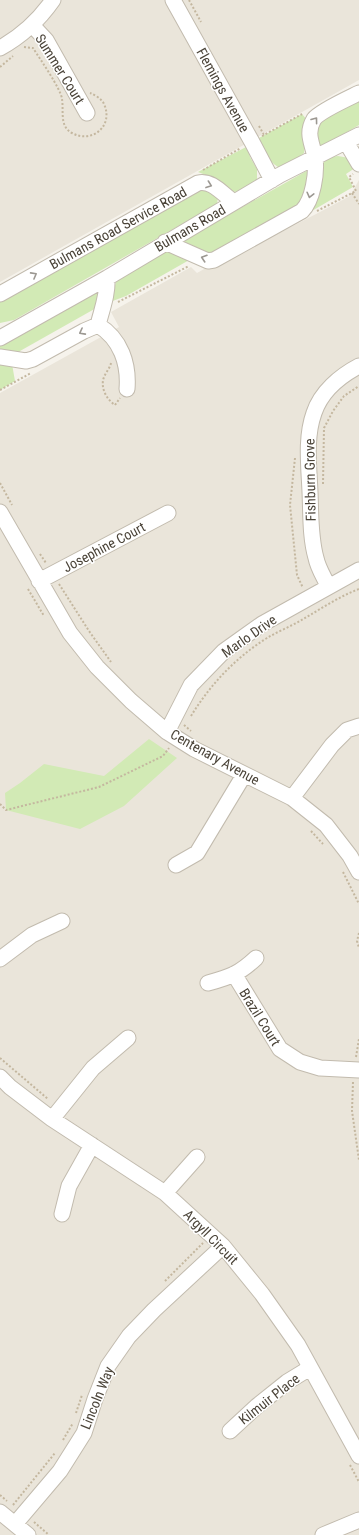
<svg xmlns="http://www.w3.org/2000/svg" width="359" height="1535" font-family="'Roboto Condensed',sans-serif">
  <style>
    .residential { fill: #eae5da }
    .green { fill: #d2eab5 }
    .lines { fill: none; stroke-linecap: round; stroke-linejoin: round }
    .minor-casing { stroke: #c2bbae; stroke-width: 17 }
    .path { stroke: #c4b79f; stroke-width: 2; stroke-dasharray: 2 2; stroke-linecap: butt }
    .minor { stroke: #fff; stroke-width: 15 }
    .oneway { stroke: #9c9892 }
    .labels { text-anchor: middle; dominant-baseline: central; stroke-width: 3; stroke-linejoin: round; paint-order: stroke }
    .street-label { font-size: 14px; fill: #4b4439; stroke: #fff }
  </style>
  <rect width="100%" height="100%" fill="#f6f3ec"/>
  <path class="residential" d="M0 0H359V80L0 282Z
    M359 180V1535H0V393L119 327 111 312 191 267 197 273 213 264 262 242 318 213 350 196Z"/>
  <path class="green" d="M359 98V125L325 145H320L315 142 318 121Z
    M302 114 308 121 304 153 285 167H278C267 160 263 150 259 138Z
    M248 146 250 157 257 169V180L240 190 235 192 230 190 216 179 198 172Z
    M338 156 349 158 355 168 346 174 353 187 310 212 323 163 331 157Z
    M310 169 302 203 213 254 180 242Z
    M199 187H207L218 197 217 204 14 320 0 323V299Z
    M165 252H172L191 259 126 296 110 302 117 279 159 254Z
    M101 289 98 307 20 351 12 364 15 381 0 390V344Z
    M149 739 177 758 124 806 80 829 6 810 5 793 20 783 44 764 104 776Z"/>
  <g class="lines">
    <g class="minor-casing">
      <path id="minor" d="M173 0 252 142 272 180
        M32 25 46 40 87 113
        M0 48C22 36 39 20 53 0
        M346 142 359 164
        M165 242 208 261 214 260 302 211C313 200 317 173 315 158 313 144 305 134 314 119 320 111 349 98 359 93
        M0 294 198 183C213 180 222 194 234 202
        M98 325C121 339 129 364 127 389
        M0 338 107 278 280 175 359 135
        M0 357 26 361 33 359 84 331 98 325C102 309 108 294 107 278
        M0 512 70 633 97 667 131 701 167 732 194 749 292 798 326 825 350 856 359 872
        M39 581 168 513
        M328 586C324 577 318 568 316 558 310 537 311 514 310 492 309 467 305 438 314 413 321 392 340 376 359 366
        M167 732 191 685 224 651 262 624 359 570
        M292 798 332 745 347 730 359 726
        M176 865 197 853 244 775
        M0 959 32 935 62 921
        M234 974 280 1049 300 1062 320 1068 359 1070
        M208 983C230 977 239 974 256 958
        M0 1077 10 1087 52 1119 165 1193 223 1246 262 1294 298 1345 359 1456
        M52 1119 93 1068 128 1038
        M165 1193 197 1157
        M62 1214 69 1186 92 1145
        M230 1431 257 1406 287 1382 310 1368
        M0 1512 28 1535
        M15 1524 60 1471 84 1433 95 1399 108 1366 129 1336 154 1310 223 1246
        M323 1535 359 1520"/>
    </g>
    <path class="path" d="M189 0 201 22
      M24 47 33 48C40 59 61 89 62 99 64 111 59 126 72 133 92 144 114 126 104 104 102 99 95 95 90 93
      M0 67 13 56
      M259 126 264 135
      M262 136 302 114
      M203 170 241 148
      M352 193 359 204
      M317 211 356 191 349 177 353 174
      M118 302 189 266
      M111 363C110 368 106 372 104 377 100 387 106 399 115 405L120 398
      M0 390 31 373
      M295 458 290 505 297 575 303 588
      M0 483 12 505
      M323 484 324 428 333 411 344 396 359 386
      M40 554 46 563
      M59 584 89 631 111 662
      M28 589 44 616
      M191 716C210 685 235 658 267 638 277 632 289 627 300 621 319 610 338 597 359 589
      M184 725 191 731
      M0 804 6 810 99 787 163 756 169 748
      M311 831 323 844
      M343 872 359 904
      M359 933 357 941 359 948
      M356 1057 359 1039
      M0 1058 48 1099
      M353 1082 352 1111 359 1160
      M165 1281 203 1243
      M76 1413 82 1395
      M63 1440 73 1423
      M350 1465 359 1482
      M0 1495 7 1501
      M13 1505 55 1453
      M34 1522 49 1535"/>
    <use href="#minor" class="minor"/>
  </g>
  <defs><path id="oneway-chevron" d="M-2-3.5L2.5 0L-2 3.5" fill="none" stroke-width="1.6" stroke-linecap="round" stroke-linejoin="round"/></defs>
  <g class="oneway">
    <use href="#oneway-chevron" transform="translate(315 120) rotate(-53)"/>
    <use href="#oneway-chevron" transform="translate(209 185) rotate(20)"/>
    <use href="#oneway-chevron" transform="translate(310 195) rotate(104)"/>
    <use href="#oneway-chevron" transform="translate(204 258) rotate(-162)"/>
    <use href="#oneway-chevron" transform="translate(34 275) rotate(-29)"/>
    <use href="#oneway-chevron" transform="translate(82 332) rotate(152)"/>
  </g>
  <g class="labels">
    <g class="street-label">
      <text transform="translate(60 69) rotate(58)">Summer Court</text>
      <text transform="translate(223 90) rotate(61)">Flemings Avenue</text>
      <text transform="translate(118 228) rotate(-29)">Bulmans Road Service Road</text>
      <text transform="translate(190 228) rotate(-30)">Bulmans Road</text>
      <text transform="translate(310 480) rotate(-91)">Fishburn Grove</text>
      <text transform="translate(104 547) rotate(-28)">Josephine Court</text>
      <text transform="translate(249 636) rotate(-35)">Marlo Drive</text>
      <text transform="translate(215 757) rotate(29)">Centenary Avenue</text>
      <text transform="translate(260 1017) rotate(58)">Brazil Court</text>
      <text transform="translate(211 1237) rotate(45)">Argyll Circuit</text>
      <text transform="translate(97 1398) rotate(-68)">Lincoln Way</text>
      <text transform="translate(269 1399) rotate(-38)">Kilmuir Place</text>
    </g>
  </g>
</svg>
